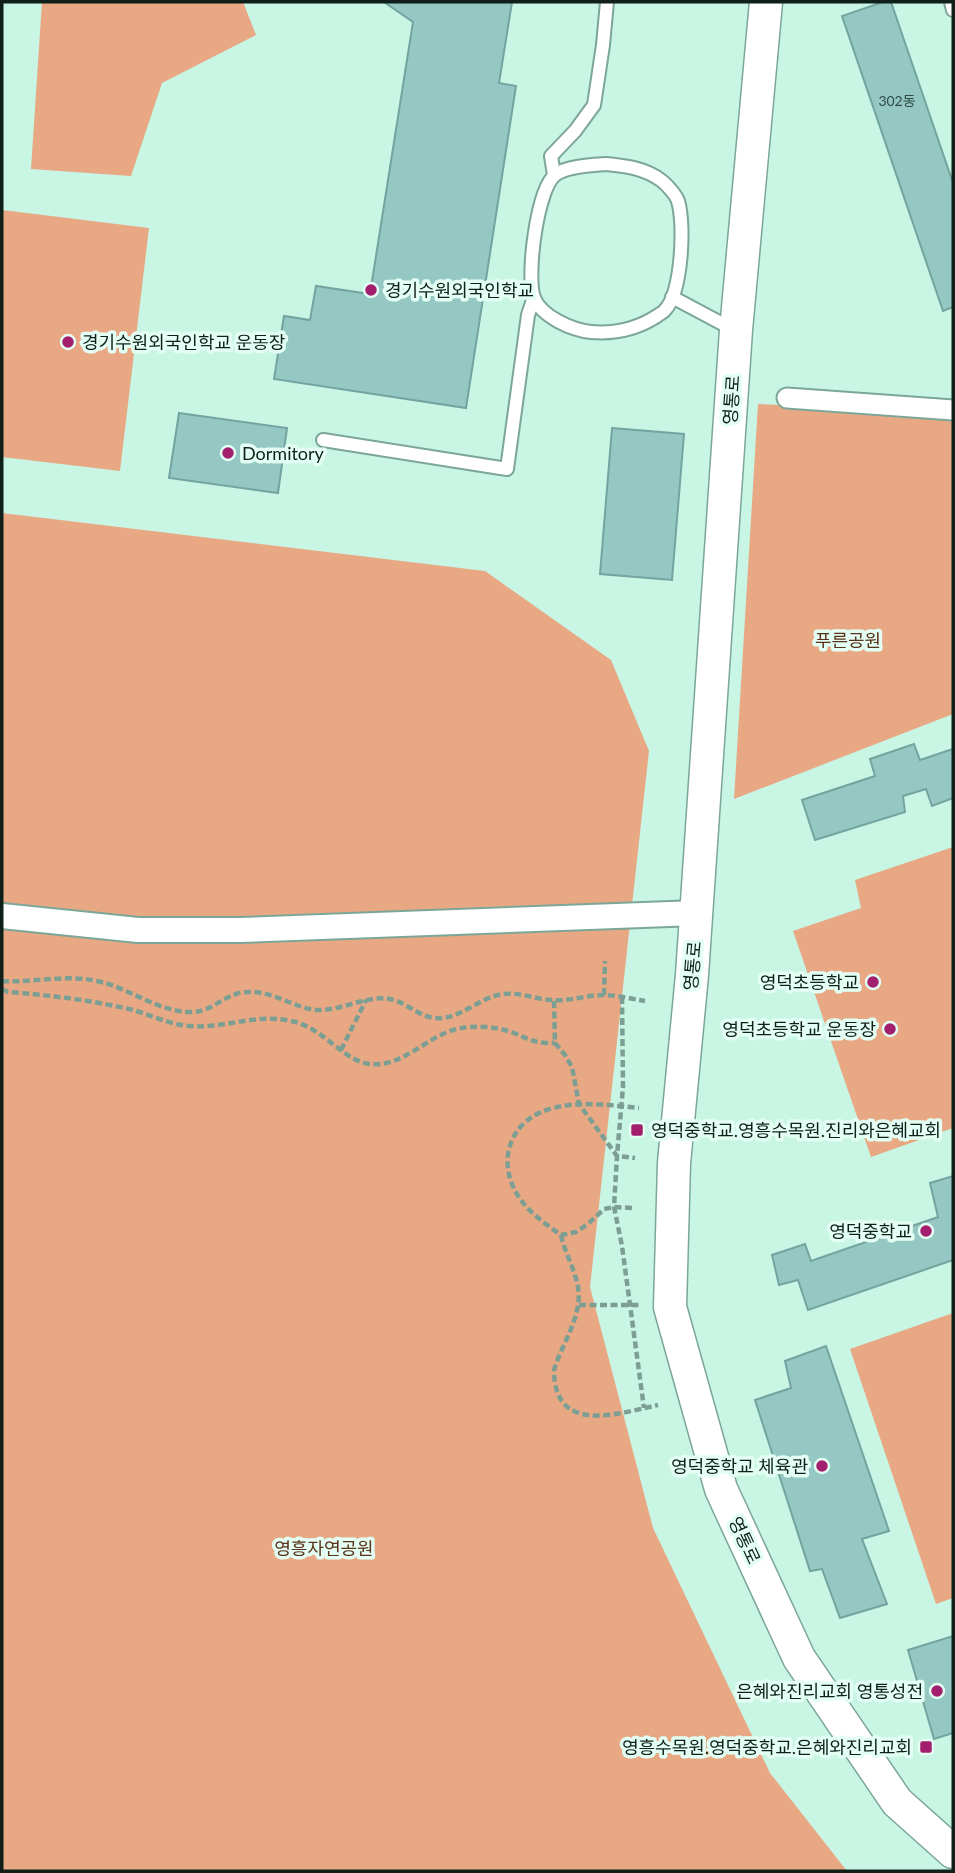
<svg xmlns="http://www.w3.org/2000/svg" width="955" height="1873" font-family="Lato,'Noto Sans KR',sans-serif">
  <style>
    .green { fill: #e8a884 }
    .building { fill: #95c7c3; stroke: #74a4a0; stroke-width: 2 }
    .lines { fill: none; stroke-linecap: round; stroke-linejoin: round }
    .service-casing { stroke: #7ca697; stroke-width: 16 }
    .pedestrian-casing { stroke: #7ca697; stroke-width: 23 }
    .minor-casing { stroke: #7ca697; stroke-width: 28 }
    .tertiary-casing { stroke: #7ca697; stroke-width: 35 }
    .path { stroke: #7d9f93; stroke-width: 4.5; stroke-dasharray: 7 3.5; stroke-linecap: butt }
    .service { stroke: #fff; stroke-width: 12 }
    .pedestrian { stroke: #fff; stroke-width: 19 }
    .minor { stroke: #fff; stroke-width: 24 }
    .tertiary { stroke: #fff; stroke-width: 32 }
    .poi-dot { fill: #a31f6d; stroke: #e3fef3; stroke-width: 2.5 }
    .labels { text-anchor: middle; dominant-baseline: central; stroke-width: 7; stroke-linejoin: round; paint-order: stroke }
    .number-label { font-size: 14px; fill: #304a45 }
    .poi-label { font-size: 18px; fill: #0f201b; stroke: #e3fef3; text-anchor: end }
    .street-label { font-size: 18px; fill: #0f201b; stroke: #e3fef3 }
    .park-label { font-size: 18px; fill: #5a3119; stroke: #e3fef3 }
  </style>
  <rect width="100%" height="100%" fill="#c8f5e4"/>
  <path class="green" d="M42 2H243L256 35 162 83 131 176 31 169Z
    M2 210 149 228 120 471 2 457Z
    M758 404 953 412V714L734 799Z
    M2 513 485 571 611 660 649 751 590 1287 653 1528 770 1773 847 1871H2Z
    M953 847V1128L871 1157 793 931 861 908 855 880Z
    M953 1313V1598L936 1604 850 1349Z"/>
  <path class="building" d="M384 2H512L499 83 516 86 466 408 274 379 284 316 310 320 316 286 370 294 413 22Z
    M883 2H891L953 183V307L943 311 842 16Z
    M179 413 287 428 278 493 169 478Z
    M612 428 684 434 672 580 600 574Z
    M914 744 920 760 953 749V798L932 806 926 789 903 796 905 812 815 840 802 800 875 776 870 759Z
    M953 1176V1260L808 1310 798 1280 779 1285 772 1255 805 1244 811 1261 938 1217 930 1183Z
    M826 1346 889 1531 862 1539 887 1604 840 1618 822 1569 810 1571 755 1400 791 1388 785 1361Z
    M953 1636V1733L934 1739 908 1650Z"/>
  <g class="lines">
    <g class="service-casing">
      <path id="service" d="M951 2 953 10
        M606 164C626 166 645 168 662 181 667 185 676 195 678 201 685 224 682 292 665 310 663 313 659 314 657 316 637 329 615 334 591 332 572 330 542 317 534 298 526 277 537 189 555 175 566 166 592 165 606 164Z
        M554 175 551 156 575 131 594 105 603 45 607 2
        M672 297 734 330
        M323 440 507 469 528 315 534 297"/>
    </g>
    <g class="pedestrian-casing">
      <path id="pedestrian" d="M787 398 953 410"/>
    </g>
    <g class="minor-casing">
      <path id="minor" d="M2 916 138 930H240L697 913"/>
    </g>
    <g class="tertiary-casing">
      <path id="tertiary" d="M766 2 736 330 692 975 674 1163 670 1307 721 1489 799 1658 897 1802 953 1852"/>
    </g>
    <path class="path" d="M2 981C33 983 66 974 97 981 130 988 157 1012 192 1012 210 1012 220 999 236 994 240 992 246 992 251 992 275 992 294 1008 317 1010 342 1011 365 995 390 999 406 1002 418 1016 434 1018 459 1021 479 997 503 994 519 992 535 999 551 1000 568 1002 586 995 603 995 617 995 632 999 645 1001
      M2 989 8 992C49 995 89 1000 129 1009 149 1014 170 1025 190 1026 226 1029 253 1013 291 1021 323 1027 342 1060 369 1064 405 1068 428 1033 462 1028 479 1025 498 1027 514 1033 521 1036 527 1039 534 1041 540 1043 548 1043 555 1043
      M604 995 605 961
      M622 997 623 1087 617 1156 614 1207 622 1246 644 1408
      M554 1001 555 1043 565 1055 572 1067 579 1104 617 1156 635 1158
      M341 1050 366 1000
      M632 1208 614 1207 604 1209 588 1224 576 1232 561 1235C547 1225 531 1214 521 1200 494 1163 509 1119 553 1108 581 1101 611 1105 639 1108
      M561 1235C565 1253 575 1270 578 1287 583 1316 562 1343 554 1370 554 1435 617 1414 658 1405
      M579 1305H640"/>
    <use href="#service" class="service"/>
    <use href="#pedestrian" class="pedestrian"/>
    <use href="#minor" class="minor"/>
    <use href="#tertiary" class="tertiary"/>
  </g>
  <g class="poi-dot">
    <circle cx="371" cy="290" r="7"/>
    <circle cx="68" cy="342" r="7"/>
    <circle cx="228" cy="453" r="7"/>
    <circle cx="873" cy="982" r="7"/>
    <circle cx="890" cy="1029" r="7"/>
    <rect x="630" y="1123" width="14" height="14" rx="3.5"/>
    <circle cx="926" cy="1231" r="7"/>
    <circle cx="822" cy="1466" r="7"/>
    <circle cx="937" cy="1691" r="7"/>
    <rect x="919" y="1740" width="14" height="14" rx="3.5"/>
  </g>
  <g class="labels">
    <g class="number-label">
      <text x="897" y="100">302동</text>
    </g>
    <g class="poi-label">
      <text x="385" y="290" text-anchor="start">경기수원외국인학교</text>
      <text x="82" y="342" text-anchor="start">경기수원외국인학교 운동장</text>
      <text x="242" y="453" text-anchor="start">Dormitory</text>
      <text x="859" y="982">영덕초등학교</text>
      <text x="876" y="1029">영덕초등학교 운동장</text>
      <text x="651" y="1130" text-anchor="start">영덕중학교.영흥수목원.진리와은혜교회</text>
      <text x="912" y="1231">영덕중학교</text>
      <text x="808" y="1466">영덕중학교 체육관</text>
      <text x="923" y="1691">은혜와진리교회 영통성전</text>
      <text x="912" y="1747">영흥수목원.영덕중학교.은혜와진리교회</text>
    </g>
    <g class="street-label">
      <text transform="translate(731 400) rotate(-86)">영통로</text>
      <text transform="translate(692 966) rotate(-85)">영통로</text>
      <text transform="translate(745 1540) rotate(65)">영통로</text>
    </g>
    <g class="park-label">
      <text x="848" y="640">푸른공원</text>
      <text x="324" y="1548">영흥자연공원</text>
    </g>
  </g>
  <rect width="955" height="1873" fill="none" stroke="#0f201b" stroke-width="7"/>
</svg>
